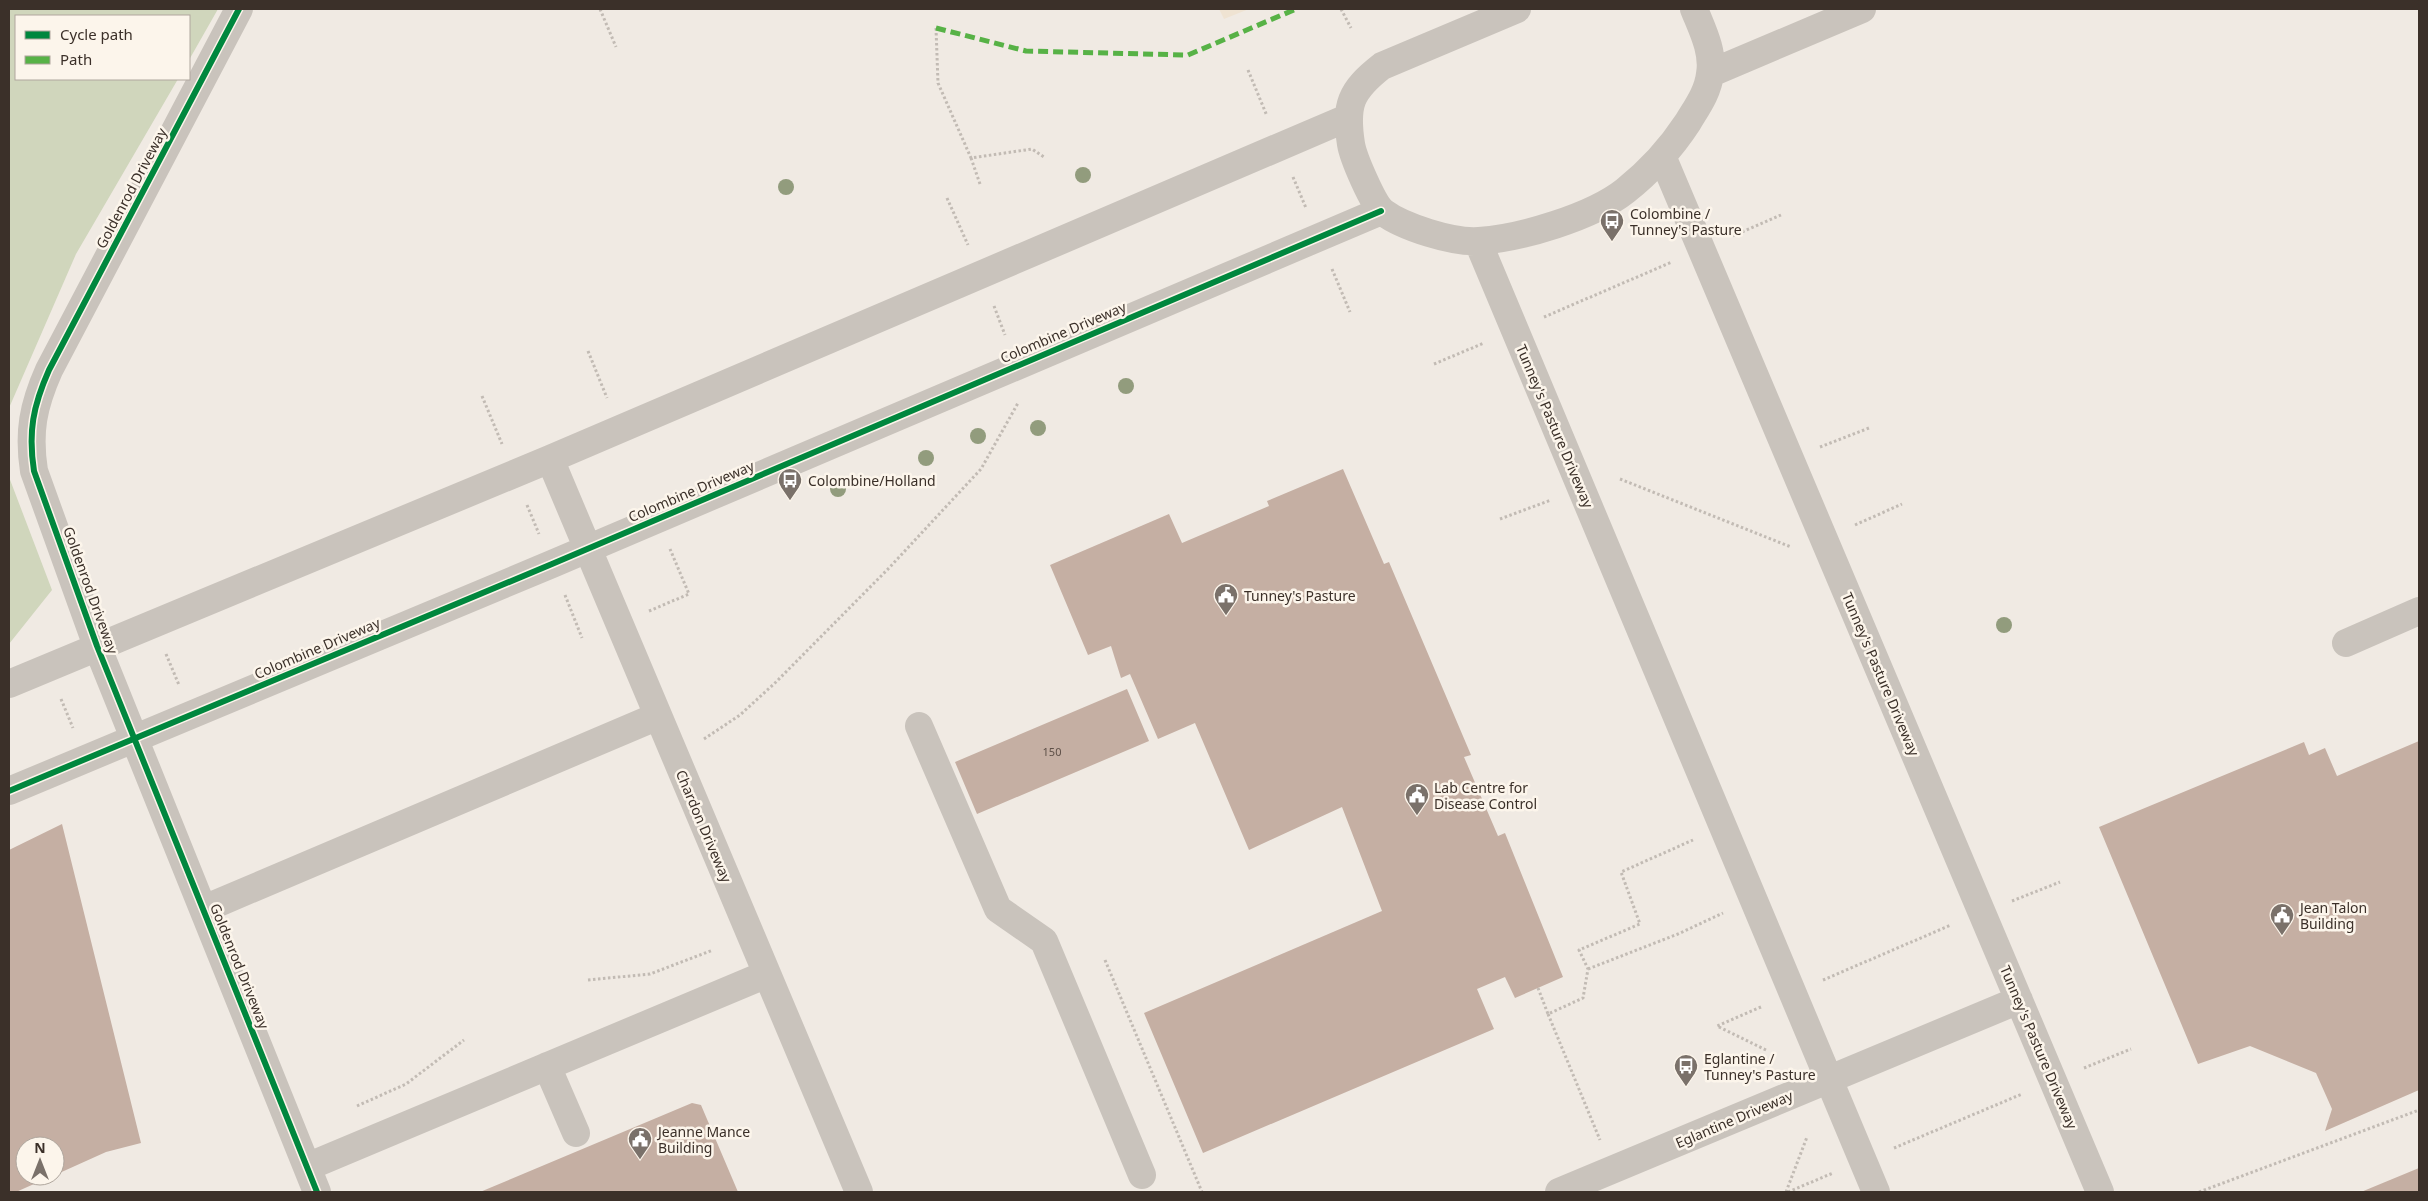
<svg xmlns="http://www.w3.org/2000/svg" width="2428" height="1201" font-family="'Noto Sans',sans-serif">
  <style>
    .green { fill: #d0d6bc }
    .plaza { fill: #efe3d2 }
    .building { fill: #c5afa3 }
    .lines { fill: none; stroke-linecap: round; stroke-linejoin: round }
    .path { stroke: #c2bbb4; stroke-width: 3; stroke-dasharray: 2.5 2.5; stroke-linecap: butt }
    .minor { stroke: #c9c3bc; stroke-width: 28 }
    .quiet { stroke: #57b246; stroke-width: 5; stroke-dasharray: 10 5; stroke-linecap: butt }
    .cycleway-casing { stroke: #fcf5eb; stroke-width: 9 }
    .cycleway { stroke: #00873e; stroke-width: 6 }
    .tree { fill: #929c7d }
    .labels { text-anchor: middle; dominant-baseline: central; stroke-width: 5; stroke-linejoin: round; paint-order: stroke }
    .number-label { font-size: 11px; fill: #5e5048 }
    .street-label { font-size: 14px; fill: #3b3029; stroke: #fcf5eb }
    .poi-label { font-size: 14px; fill: #3b3029; stroke: #fcf5eb; text-anchor: start }
  </style>
  <rect width="100%" height="100%" fill="#f0eae3"/>
  <path class="green" d="M9 9H218L189 60V16H16V79H178L76 254 9 408Z
    M9 477 52 590 9 644Z"/>
  <path class="plaza" d="M1219 9H1249L1224 19Z"/>
  <path class="building" d="M1343 469 1384 564 1389 562 1471 755 1464 757 1498 836 1505 833 1563 977 1515 998 1505 977 1477 989 1494 1029 1203 1153 1144 1013 1382 911 1342 807 1249 850 1195 723 1158 739 1130 674 1121 678 1111 646 1088 655 1050 565 1169 514 1182 543 1269 506 1267 501Z
    M1127 689 1149 741 977 814 955 762Z
    M2419 741V1090L2325 1131 2332 1109 2316 1073 2250 1046 2198 1064 2099 827 2304 742 2309 755 2325 748 2337 776Z
    M62 824 141 1143 106 1152 55 1175V1146H25V1176H52L16 1192H9V850Z
    M692 1103 701 1105 738 1192H480Z
    M2419 1168V1192H2361Z"/>
  <g class="lines">
    <path class="path" d="M600 9 616 47
      M1341 9 1351 28
      M936 28 938 83 971 158 1032 149 1044 157
      M1248 70 1267 116
      M971 158 980 184
      M1293 177 1306 208
      M947 198 968 245
      M1733 236 1781 215
      M1332 269 1350 312
      M994 306 1005 335
      M1544 317 1672 262
      M588 351 607 398
      M1434 364 1484 343
      M482 396 502 444
      M1820 447 1869 428
      M1620 479 1791 547
      M527 505 539 534
      M1500 519 1551 500
      M1855 525 1902 504
      M565 595 582 638
      M649 611 689 594 670 549
      M166 654 179 685
      M61 699 73 728
      M704 739 740 715 776 682 889 568 981 469 1018 403
      M2012 901 2060 882
      M1105 960 1202 1192
      M1588 969 1678 934 1723 913
      M588 980 650 974 713 950
      M1823 980 1951 925
      M1538 988 1548 1014 1583 998 1588 969 1579 950 1640 924 1621 872 1693 840
      M1761 1007 1717 1026 1768 1051
      M1548 1014 1600 1140
      M2084 1068 2131 1049
      M357 1106 406 1084 464 1040
      M1894 1148 2022 1094
      M1786 1192 1807 1137
      M1788 1192 1833 1173
      M2199 1192 2419 1110"/>
    <path class="minor" d="M239 9 49 370C33 406 28 432 34 471L97 646 317 1192
      M1517 9 1382 66C1350 91 1345 105 1351 144 1353 157 1373 204 1383 212 1403 227 1453 243 1479 241 1521 238 1592 217 1625 191 1649 172 1671 148 1688 122 1697 107 1708 92 1710 74 1714 52 1702 29 1694 9
      M1711 73 1862 9
      M1662 156 2100 1192
      M1478 242 1876 1192
      M550 459 859 1192
      M2346 643 2419 611
      M9 684 550 459 1347 118
      M919 726 998 909 1044 941 1142 1175
      M9 791 552 564 1381 211
      M204 909 658 716
      M547 1066 576 1133
      M307 1167 767 974
      M1559 1192 2019 1000"/>
    <path class="quiet" d="M936 28 1026 51 1188 55 1296 9"/>
    <g class="cycleway-casing">
      <path id="cycleway" d="M239 9 49 370C33 406 28 432 34 471L97 646 317 1192
        M9 791 552 564 1381 211"/>
    </g>
    <use href="#cycleway" class="cycleway"/>
  </g>
  <g class="tree">
    <circle cx="1083" cy="175" r="8"/>
    <circle cx="786" cy="187" r="8"/>
    <circle cx="1126" cy="386" r="8"/>
    <circle cx="1038" cy="428" r="8"/>
    <circle cx="978" cy="436" r="8"/>
    <circle cx="926" cy="458" r="8"/>
    <circle cx="838" cy="489" r="8"/>
    <circle cx="2004" cy="625" r="8"/>
  </g>
  <defs>
    <g id="bus-pin" transform="scale(1.25)"><path d="M0 17L-7.5 6A9.5 9.5 0 1 1 7.5 6Z" fill="#7a716a" stroke="#fcf5eb"/><path d="M-5-6H5V4H4V6H2V4H-2V6H-4V4H-5ZM-3.5-4V0h7V-4ZM-3.5 1.2v1.5H-2V1.2ZM2 1.2v1.5H3.5V1.2Z" fill="#fff"/></g>
    <g id="civic-pin" transform="scale(1.25)"><path d="M0 17L-7.5 6A9.5 9.5 0 1 1 7.5 6Z" fill="#7a716a" stroke="#fcf5eb"/><path d="M-.6-6.5H3V-4.5H.6V-3L4-1V1h2V6H-6V1h2V-1L-.6-3ZM-1.2 2.5V6h2.4V2.5Z" fill="#fff"/></g>
  </defs>
  <g fill-rule="evenodd">
    <use href="#bus-pin" x="1612" y="221"/>
    <use href="#bus-pin" x="790" y="480"/>
    <use href="#civic-pin" x="1226" y="595"/>
    <use href="#civic-pin" x="1417" y="795"/>
    <use href="#civic-pin" x="2282" y="915"/>
    <use href="#bus-pin" x="1686" y="1066"/>
    <use href="#civic-pin" x="640" y="1139"/>
  </g>
  <g class="labels">
    <g class="number-label">
      <text x="1052" y="751">150</text>
    </g>
    <g class="street-label">
      <text transform="translate(131 188) rotate(-62)">Goldenrod Driveway</text>
      <text transform="translate(1063 332) rotate(-23)">Colombine Driveway</text>
      <text transform="translate(1555 426) rotate(67)">Tunney's Pasture Driveway</text>
      <text transform="translate(691 491) rotate(-23)">Colombine Driveway</text>
      <text transform="translate(91 590) rotate(70)">Goldenrod Driveway</text>
      <text transform="translate(317 648) rotate(-23)">Colombine Driveway</text>
      <text transform="translate(1881 674) rotate(67)">Tunney's Pasture Driveway</text>
      <text transform="translate(704 826) rotate(67)">Chardon Driveway</text>
      <text transform="translate(240 966) rotate(68)">Goldenrod Driveway</text>
      <text transform="translate(2039 1047) rotate(67)">Tunney's Pasture Driveway</text>
      <text transform="translate(1734 1119) rotate(-23)">Eglantine Driveway</text>
    </g>
    <g class="poi-label">
      <text x="1630" y="213">Colombine /<tspan x="1630" dy="16">Tunney's Pasture</tspan></text>
      <text x="808" y="480">Colombine/Holland</text>
      <text x="1244" y="595">Tunney's Pasture</text>
      <text x="1434" y="787">Lab Centre for<tspan x="1434" dy="16">Disease Control</tspan></text>
      <text x="2300" y="907">Jean Talon<tspan x="2300" dy="16">Building</tspan></text>
      <text x="1704" y="1058">Eglantine /<tspan x="1704" dy="16">Tunney's Pasture</tspan></text>
      <text x="658" y="1131">Jeanne Mance<tspan x="658" dy="16">Building</tspan></text>
    </g>
  </g>
  <rect width="2428" height="1201" fill="none" stroke="#3b3029" stroke-width="20"/>
  <rect x="15" y="15" width="175" height="65" fill="#fcf5eb" stroke="#afa69d"/>
  <rect x="25" y="31" width="25" height="8" fill="#00873e" stroke="#afa69d"/>
  <text x="60" y="40" font-size="15" fill="#3b3029">Cycle path</text>
  <rect x="25" y="56" width="25" height="8" fill="#57b246" stroke="#afa69d"/>
  <text x="60" y="65" font-size="15" fill="#3b3029">Path</text>
  <g transform="translate(40 1161)"><circle r="24" fill="#fcf5eb" stroke="#afa69d"/>
  <path d="M0-4L9 19L0 12L-9 19Z" fill="#7a716a"/>
  <text y="-8" font-size="14" font-weight="bold" text-anchor="middle" fill="#3b3029">N</text>
  </g>
</svg>
